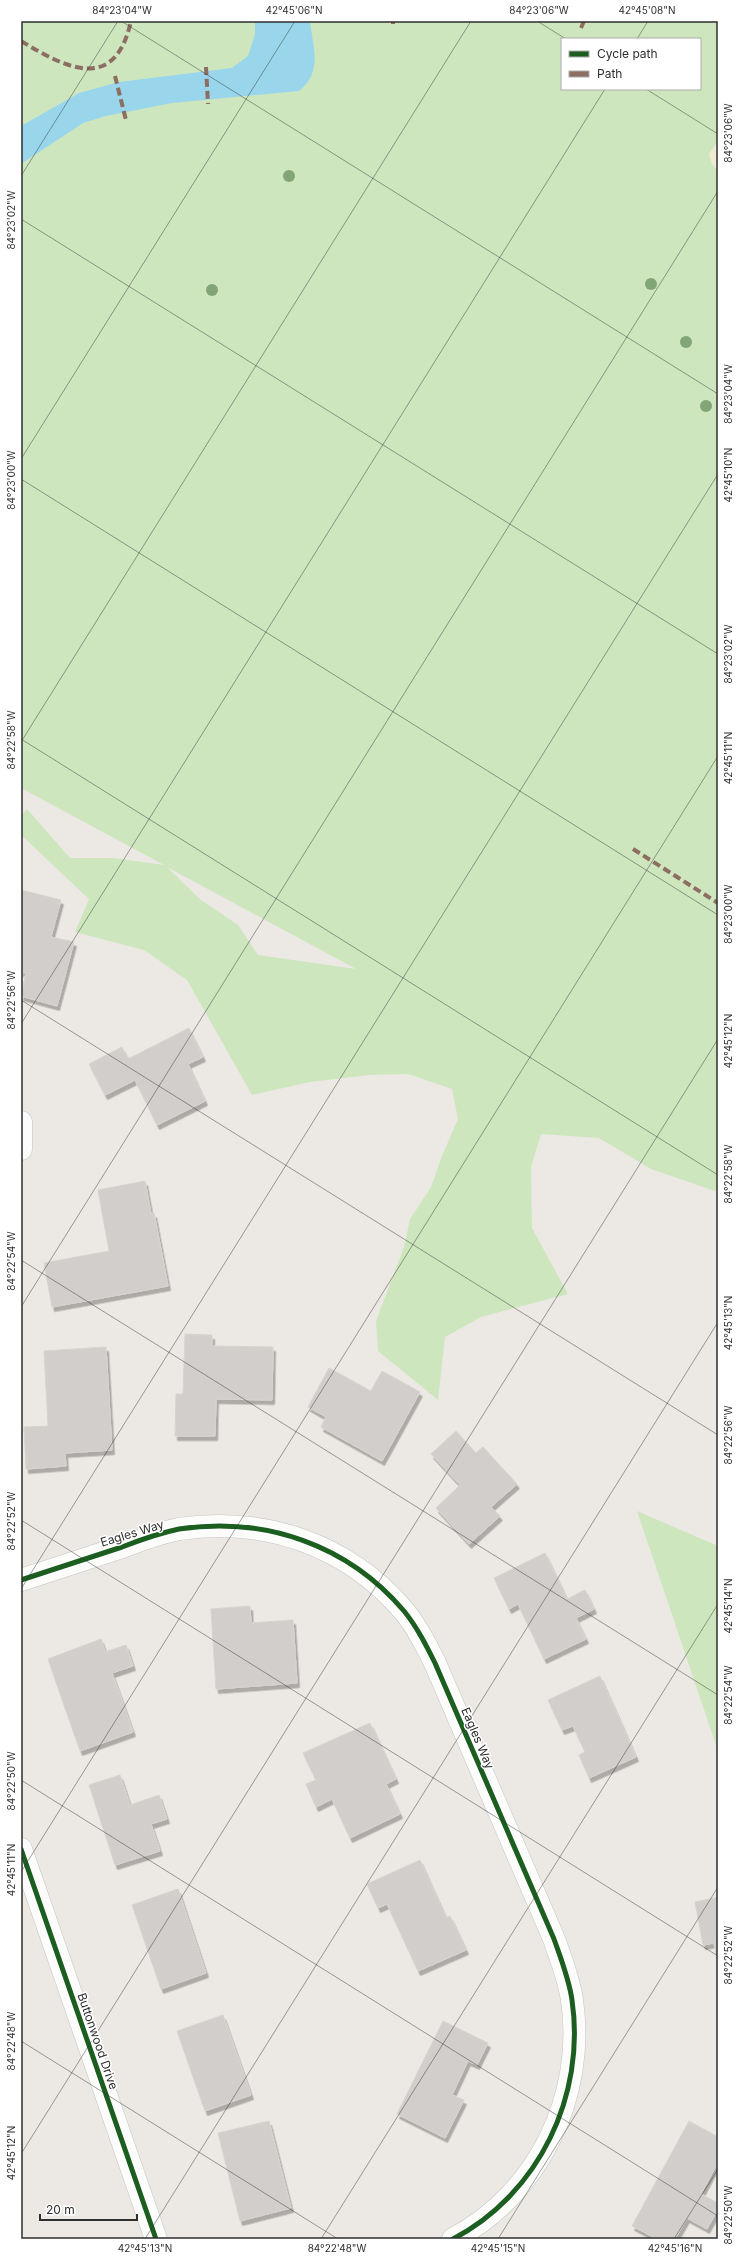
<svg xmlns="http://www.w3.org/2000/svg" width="739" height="2260" font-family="Inter,sans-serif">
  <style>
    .green { fill: #cee6be; fill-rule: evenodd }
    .sand { fill: #f0ead3 }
    .water { fill: #99d6ec }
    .building { fill: #d1cecb; stroke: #d7d4d0; filter: url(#shadow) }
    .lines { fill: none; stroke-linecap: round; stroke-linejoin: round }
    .minor-casing { stroke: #c5c4c5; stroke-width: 23 }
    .minor { stroke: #fcfcfb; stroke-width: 22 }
    .quiet { stroke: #8d6e63; stroke-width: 4; stroke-dasharray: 8 4; stroke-linecap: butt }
    .cycleway-casing { stroke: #fff; stroke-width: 8 }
    .cycleway { stroke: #1b5e20; stroke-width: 5 }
    .tree { fill: #82a575 }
    .ticks { fill: none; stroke: #2e2e2e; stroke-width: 1; stroke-opacity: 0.45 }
    .labels { text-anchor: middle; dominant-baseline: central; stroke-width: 3; stroke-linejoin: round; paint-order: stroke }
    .street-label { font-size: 12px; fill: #2e2e2e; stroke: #fff }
    .neatline { fill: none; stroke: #2e2e2e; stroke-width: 1.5 }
    .ticks-label { font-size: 10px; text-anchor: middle; fill: #2e2e2e }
  </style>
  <defs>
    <filter id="shadow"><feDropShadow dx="2.5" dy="4.5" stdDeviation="0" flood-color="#0004"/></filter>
  </defs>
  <rect width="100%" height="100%" fill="#ece8e4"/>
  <path class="green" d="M21 21H718V1192L651 1169 599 1138 541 1134 531 1167 532 1228 568 1294 481 1317 445 1337 438 1400 378 1351 376 1321 404 1247 410 1219 431 1187 442 1156 458 1119 452 1089 408 1074 369 1075 310 1082 252 1095 187 980 144 950 75 932 89 899 21 835V816L27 809 70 858H114L164 865 21 788ZM562 39H700V89H562ZM167 867 356 969 258 955 238 925 201 900Z
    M637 1511 718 1546V1751Z"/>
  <path class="sand" d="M718 141V171L712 164 709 154Z"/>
  <path class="water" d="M255 21H310C313 48 323 72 299 91L172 103 106 116 83 123 21 164V126L79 93 119 82 232 68 248 56 255 34Z"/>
  <path class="building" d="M21 890 61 900 51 937 74 942 57 1006 21 996 26 973 21 972Z
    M189 1028 203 1057 188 1064 205 1101 157 1125 135 1080 105 1095 89 1064 122 1047 128 1059Z
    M145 1181 151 1214 154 1213 168 1286 52 1307 44 1263 109 1251 98 1190Z
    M185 1334 212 1335V1346L273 1347 272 1400 216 1399 215 1436H175L176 1394H183Z
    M106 1347 112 1450 65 1453 66 1466 26 1469 24 1427 48 1426 44 1351Z
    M329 1368 371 1391 382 1371 420 1392 382 1461 321 1427 326 1417 308 1407Z
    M456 1431 476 1453 483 1447 517 1484 491 1507 500 1516 469 1544 436 1508 460 1485 431 1454Z
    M545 1553 567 1599 585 1590 594 1609 576 1618 586 1639 544 1659 518 1604 509 1609 494 1578Z
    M250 1606 251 1623 293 1620 297 1683 216 1689 211 1609Z
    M101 1639 105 1652 126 1645 133 1666 112 1673 133 1732 80 1751 48 1659Z
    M600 1676 636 1757 589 1778 579 1755 585 1752 573 1726 562 1730 548 1700Z
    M370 1723 396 1779 386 1784 400 1814 350 1838 332 1799 316 1807 306 1784 316 1780 303 1753Z
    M120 1775 130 1805 159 1795 167 1819 151 1824 160 1851 115 1865 89 1785Z
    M420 1860 446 1918 450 1916 466 1950 418 1971 387 1904 378 1908 367 1884Z
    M178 1889 206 1973 161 1989 132 1905Z
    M718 1897V1964L714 1943 703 1945 695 1902Z
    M223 2015 251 2095 205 2111 177 2031Z
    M443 2021 488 2043 477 2065 468 2061 452 2095 464 2100 445 2138 397 2114Z
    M269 2121 291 2208 240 2221 218 2133Z
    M689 2121 718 2137V2162L701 2194 718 2203V2209L707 2229 687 2218 675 2239H657L632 2226Z"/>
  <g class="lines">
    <g class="minor-casing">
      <path id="minor" d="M21 1122V1149
        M21 1580C55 1569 88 1558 122 1547 140 1540 160 1533 179 1529 265 1516 348 1545 404 1611 417 1627 426 1645 435 1663L554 1939C561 1959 569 1979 572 2000 586 2095 539 2194 453 2239
        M21 1849 156 2239"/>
    </g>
    <use href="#minor" class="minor"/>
    <path class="quiet" d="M393 21V24
      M581 28 584 21
      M21 41C67 69 115 93 131 21
      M206 67 208 104
      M115 76 126 120
      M633 849 718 903"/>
    <g class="cycleway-casing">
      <path id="cycleway" d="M21 1580C55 1569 88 1558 122 1547 140 1540 160 1533 179 1529 265 1516 348 1545 404 1611 417 1627 426 1645 435 1663L554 1939C561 1959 569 1979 572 2000 586 2095 539 2194 453 2239
        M21 1849 156 2239"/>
    </g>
    <use href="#cycleway" class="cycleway"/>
  </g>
  <g class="tree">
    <circle cx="289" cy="176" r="6"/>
    <circle cx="651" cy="284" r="6"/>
    <circle cx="212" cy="290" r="6"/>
    <circle cx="686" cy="342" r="6"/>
    <circle cx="706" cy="406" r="6"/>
  </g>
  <path class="ticks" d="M121 21 718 394M537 21 566 39M637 39 648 21M646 89 718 134M21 176 118 21M21 219 718 654M21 459 295 21M21 479 718 915M21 739 718 1175M21 742 471 21M21 1000 718 1435M21 1024 605 89M21 1260 718 1695M21 1307 718 191M21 1520 718 1956M21 1589 718 474M21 1780 718 2216M21 1872 718 756M21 2041 338 2239M21 2154 718 1039M145 2239 718 1322M321 2239 718 1604M498 2239 718 1887M674 2239 718 2169"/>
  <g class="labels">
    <g class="street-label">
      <text transform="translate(132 1533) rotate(-17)">Eagles Way</text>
      <text transform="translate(478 1738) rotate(67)">Eagles Way</text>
      <text transform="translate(98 2041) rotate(71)">Buttonwood Drive</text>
    </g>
  </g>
  <rect width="739" height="2260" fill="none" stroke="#ffffff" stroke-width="44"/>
  <rect x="561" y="38" width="140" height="52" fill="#ffffff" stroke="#ababab"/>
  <rect x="569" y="51" width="20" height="6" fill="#1b5e20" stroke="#ababab"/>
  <text x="597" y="58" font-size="12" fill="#2e2e2e">Cycle path</text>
  <rect x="569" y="71" width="20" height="6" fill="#8d6e63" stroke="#ababab"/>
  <text x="597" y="78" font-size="12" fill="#2e2e2e">Path</text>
  <path d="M40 2214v6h97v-6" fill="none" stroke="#2e2e2e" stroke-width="2"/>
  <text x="46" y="2214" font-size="12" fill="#2e2e2e" stroke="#ffffff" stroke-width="3" paint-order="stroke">20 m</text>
  <rect x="22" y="22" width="695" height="2216" class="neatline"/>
  <g class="ticks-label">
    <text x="122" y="14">84°23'04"W</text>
    <text x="294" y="14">42°45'06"N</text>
    <text x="539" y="14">84°23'06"W</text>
    <text x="647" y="14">42°45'08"N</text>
    <text transform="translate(728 133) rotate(-90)" y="4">84°23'06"W</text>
    <text transform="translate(11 220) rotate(-90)" y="4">84°23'02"W</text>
    <text transform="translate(728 394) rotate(-90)" y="4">84°23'04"W</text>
    <text transform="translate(728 475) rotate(-90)" y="4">42°45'10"N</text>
    <text transform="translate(11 480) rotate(-90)" y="4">84°23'00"W</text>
    <text transform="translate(728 654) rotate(-90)" y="4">84°23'02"W</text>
    <text transform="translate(11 740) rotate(-90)" y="4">84°22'58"W</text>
    <text transform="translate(728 758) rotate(-90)" y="4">42°45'11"N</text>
    <text transform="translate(728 914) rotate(-90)" y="4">84°23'00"W</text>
    <text transform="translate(11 1000) rotate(-90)" y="4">84°22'56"W</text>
    <text transform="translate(728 1041) rotate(-90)" y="4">42°45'12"N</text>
    <text transform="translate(728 1174) rotate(-90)" y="4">84°22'58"W</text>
    <text transform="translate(11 1261) rotate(-90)" y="4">84°22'54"W</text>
    <text transform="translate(728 1323) rotate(-90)" y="4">42°45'13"N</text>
    <text transform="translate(728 1435) rotate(-90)" y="4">84°22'56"W</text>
    <text transform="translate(11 1521) rotate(-90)" y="4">84°22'52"W</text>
    <text transform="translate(728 1606) rotate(-90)" y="4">42°45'14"N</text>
    <text transform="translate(728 1695) rotate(-90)" y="4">84°22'54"W</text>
    <text transform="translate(11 1781) rotate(-90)" y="4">84°22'50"W</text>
    <text transform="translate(11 1870) rotate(-90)" y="4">42°45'11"N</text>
    <text transform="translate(728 1955) rotate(-90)" y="4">84°22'52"W</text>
    <text transform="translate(11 2041) rotate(-90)" y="4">84°22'48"W</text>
    <text transform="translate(11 2153) rotate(-90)" y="4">42°45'12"N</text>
    <text transform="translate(728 2215) rotate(-90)" y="4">84°22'50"W</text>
    <text x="145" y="2252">42°45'13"N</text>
    <text x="337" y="2252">84°22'48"W</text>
    <text x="498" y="2252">42°45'15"N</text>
    <text x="675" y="2252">42°45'16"N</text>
  </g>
</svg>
